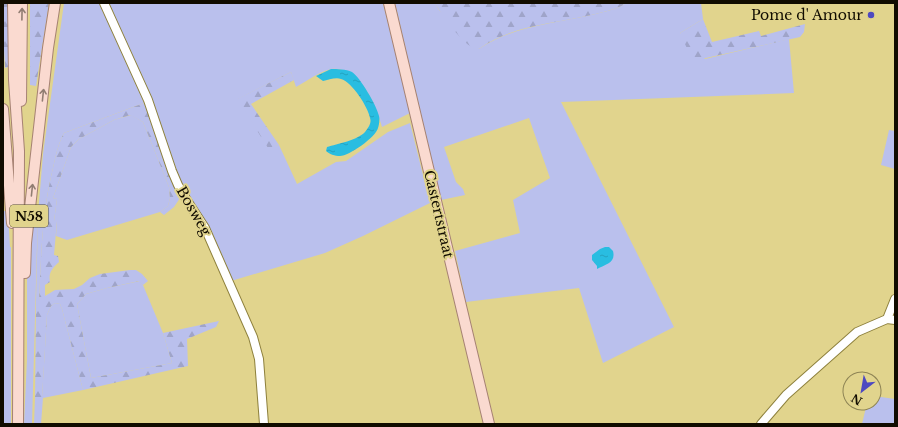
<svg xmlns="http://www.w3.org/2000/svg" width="898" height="427" font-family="'Libre Baskerville',serif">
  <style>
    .grass { fill: #bac0ed }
    .forest { fill: url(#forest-firs) }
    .water { fill: url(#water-ripples) }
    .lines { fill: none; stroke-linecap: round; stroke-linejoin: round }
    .minor-casing { stroke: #8e813d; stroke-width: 10 }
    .major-casing { stroke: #a68273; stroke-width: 12 }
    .minor { stroke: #fff; stroke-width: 8 }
    .major { stroke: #fadad0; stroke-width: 10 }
    .oneway { stroke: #917d72 }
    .poi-dot { fill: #4e49c0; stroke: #e1d48d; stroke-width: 1.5 }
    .labels { text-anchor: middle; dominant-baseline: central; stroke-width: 4; stroke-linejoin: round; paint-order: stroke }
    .shield { fill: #e1d48d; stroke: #4f482a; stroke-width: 1 }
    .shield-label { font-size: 13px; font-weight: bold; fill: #110c00 }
    .poi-label { font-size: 14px; fill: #110c00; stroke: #e1d48d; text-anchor: end }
    .street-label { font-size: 14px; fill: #110c00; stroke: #e1d48d }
  </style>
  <defs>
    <pattern id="forest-firs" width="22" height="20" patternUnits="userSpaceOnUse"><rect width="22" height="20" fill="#bac0ed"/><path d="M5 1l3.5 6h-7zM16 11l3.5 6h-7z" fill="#9fa4c9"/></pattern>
    <pattern id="water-ripples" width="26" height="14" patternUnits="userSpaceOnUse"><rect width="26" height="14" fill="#29bde1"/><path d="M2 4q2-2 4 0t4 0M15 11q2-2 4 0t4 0" fill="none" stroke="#24a1bf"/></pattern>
  </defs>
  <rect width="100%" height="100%" fill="#e1d48d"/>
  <path class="grass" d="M64 3H101L123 48 144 103 64 133C58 144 56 155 53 168 42 212 41 257 39 302H36L38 214 43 154Z
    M108 3H383L410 113 382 127C376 105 360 66 332 69 320 71 307 81 296 87L291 72 238 99 268 147 279 145 297 184 336 162 346 161 388 132 410 123 430 203 363 236 325 253 231 281 182 187 174 169 155 108Z
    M395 3H435L439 10 479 49C512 26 553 24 591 15 603 12 616 10 626 3H701L703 19 680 33 705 59 789 39 794 93 561 102 674 327 603 363 579 288 466 302 455 251 520 233 513 200 550 178 529 118 444 147 456 182 463 189 465 195 441 200Z
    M131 115 143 122 169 187 170 198 168 206 160 212 67 240 56 236 57 221H54L57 199 53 198 71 147 79 139 114 120Z
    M889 130 895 131V169L881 165Z
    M3 211H8L10 247H11V424H3Z
    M32 211 38 212 32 424H24L27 359V259Z
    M140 281 143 285 163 333 172 363 91 378 77 304 86 294 107 288Z
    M55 303 60 304 62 309 83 390 43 398 41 424H34L35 398 42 397 47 315 51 306Z
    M874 396 895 399V424H862L867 403H874Z"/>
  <path class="forest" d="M3 3H8V67L5 68 3 32Z
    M30 3H49L36 86 30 85Z
    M435 3H626C616 10 603 12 591 15 553 24 512 25 479 49 474 48 469 46 465 42 456 34 441 14 435 3Z
    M703 19 712 42 759 31 761 36 805 24 804 32 800 37 697 60 690 55 680 33Z
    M291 72 294 80 251 104 279 145 268 148 237 99Z
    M144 103 180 198 174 207 164 215 160 212 168 206 170 198 169 187 143 122 130 115 114 120 79 139 71 147 53 198 57 199 54 221H57L54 255 58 256 59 262C53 268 48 272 50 282L45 285V296L55 290 74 289 82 285 90 278 100 274 130 270H136L142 274 148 281 143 285 139 281 107 288 86 294 77 304 91 378 172 363 163 333 219 321 216 327 187 339 188 366 83 390 62 309 60 304 55 303 51 306 47 315 42 398H35L36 302H39C41 256 42 212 53 168 56 155 58 144 64 133Z"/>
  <path class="water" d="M331 69C337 69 346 69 352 72 360 77 377 106 379 116 380 119 379 125 378 128 376 137 349 156 340 156 335 156 329 154 326 151L327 147C337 144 358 140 365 132 368 128 372 123 370 118 368 107 352 82 341 79 336 77 328 80 323 81L316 76Z
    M605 247H609L613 251C616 263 606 264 597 269V266L592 260V255L600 249Z"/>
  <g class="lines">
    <g class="minor-casing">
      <path id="minor" d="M104 3 148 100 172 171 178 185 188 202 205 228 253 337 259 359 264 424
        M887 319 895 299
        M761 424 786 395 857 332 887 319 895 320"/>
    </g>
    <g class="major-casing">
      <path id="major" d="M13 3 14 80 19 151 18 424
        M389 3 489 424
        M21 101 22 3
        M3 109 12 223
        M25 273 26 243 48 48 55 3"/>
    </g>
    <use href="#minor" class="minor"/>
    <use href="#major" class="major"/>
  </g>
  <defs><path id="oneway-shaft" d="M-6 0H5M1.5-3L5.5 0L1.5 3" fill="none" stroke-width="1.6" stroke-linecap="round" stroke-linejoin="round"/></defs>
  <g class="oneway">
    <use href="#oneway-shaft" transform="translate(22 14) rotate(-89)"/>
    <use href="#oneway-shaft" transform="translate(43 95) rotate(-84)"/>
    <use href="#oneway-shaft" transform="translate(32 190) rotate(-84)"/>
  </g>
  <circle class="poi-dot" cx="871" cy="15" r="4"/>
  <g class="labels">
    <rect class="shield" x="10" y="205" width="38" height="22" rx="3"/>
    <g class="shield-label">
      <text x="29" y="216">N58</text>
    </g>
    <g class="poi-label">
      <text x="863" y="15">Pome d' Amour</text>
    </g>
    <g class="street-label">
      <text transform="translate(194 211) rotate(60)">Bosweg</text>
      <text transform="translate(439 214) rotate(77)">Castertstraat</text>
    </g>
  </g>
  <rect width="898" height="427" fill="none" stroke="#110c00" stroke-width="8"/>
  <g transform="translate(862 391) rotate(211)"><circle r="19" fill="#e1d48d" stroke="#8e8455"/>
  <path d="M0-3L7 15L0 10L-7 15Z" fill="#4e49c0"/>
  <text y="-6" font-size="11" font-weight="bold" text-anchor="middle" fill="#110c00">N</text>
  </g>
</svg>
